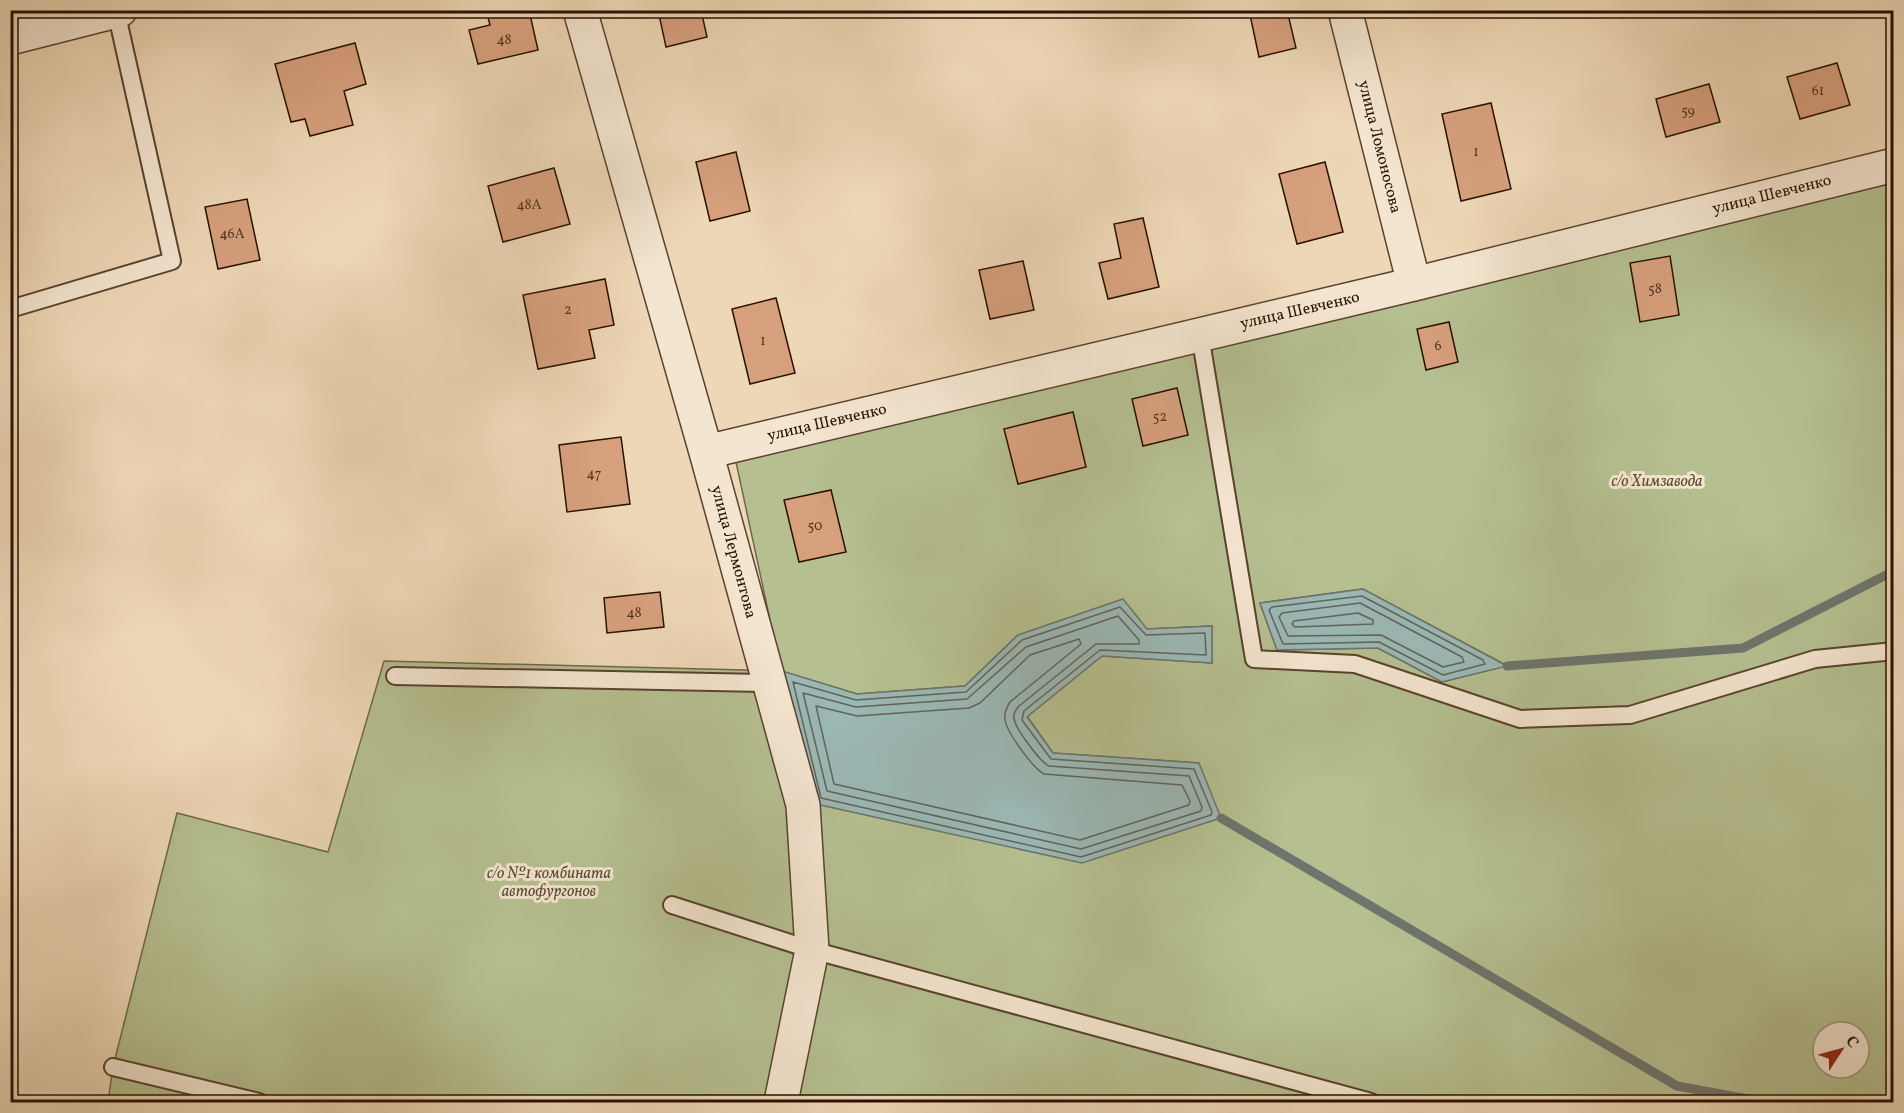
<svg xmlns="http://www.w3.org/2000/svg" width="1904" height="1113" font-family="Vollkorn,serif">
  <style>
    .green { fill: #b5bf90; stroke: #6e6848; stroke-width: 1.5; fill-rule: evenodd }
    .water { fill: #9bb8b5; stroke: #6d756d; stroke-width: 1.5 }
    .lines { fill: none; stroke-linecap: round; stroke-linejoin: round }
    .shore { stroke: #61645b; stroke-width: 1.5 }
    .stream { stroke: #6d756d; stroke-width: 9 }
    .building { fill: #d7a07d; stroke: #271101; stroke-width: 1.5 }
    .service-casing { stroke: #59422e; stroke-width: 20 }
    .minor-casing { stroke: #59422e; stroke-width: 36 }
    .service { stroke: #f4e5d0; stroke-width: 16 }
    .minor { stroke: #f4e5d0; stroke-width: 33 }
    .labels { text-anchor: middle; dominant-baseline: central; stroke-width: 6; stroke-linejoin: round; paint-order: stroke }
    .number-label { font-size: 14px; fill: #533520 }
    .street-label { font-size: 16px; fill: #271101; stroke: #f4e5d0 }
    .park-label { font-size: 16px; font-style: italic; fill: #594e33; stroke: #f4e5d0 }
  </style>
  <rect width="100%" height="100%" fill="#eed7b6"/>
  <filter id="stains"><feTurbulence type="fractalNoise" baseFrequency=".00333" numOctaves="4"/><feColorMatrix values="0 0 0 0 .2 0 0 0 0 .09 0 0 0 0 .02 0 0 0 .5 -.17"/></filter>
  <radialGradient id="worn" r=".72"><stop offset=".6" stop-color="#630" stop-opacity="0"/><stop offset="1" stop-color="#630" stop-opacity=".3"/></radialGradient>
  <path class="green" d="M1893 180V1102H108L113 1067 177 813 328 852 384 661 781 671 736 462ZM1362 589 1506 665V666L1442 682 1378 648 1277 650 1260 603ZM1212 626V663L1102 656 1027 716 1053 753 1199 763 816 804 782 671 857 694 965 686 1018 635ZM1823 1032H1859V1068H1823Z"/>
  <path class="water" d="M1363 589 1507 666 1442 682 1378 648 1277 650 1260 603Z
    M1123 599 1147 629 1212 626V663L1102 656 1027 717 1053 753 1199 763 1221 818 1082 863 816 804 782 671 857 694 965 686 1018 635Z"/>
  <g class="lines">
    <path class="shore" d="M1362 596 1483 660 1485 664 1443 675 1379 642 1283 644 1269 610 1272 607Z
      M1360 603 1462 657 1464 662 1443 667 1381 635 1288 636 1279 617 1282 613Z
      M1120 607 1146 635 1205 633 1206 655 1100 650 1024 711 1022 720 1051 759 1194 769 1212 812 1211 815 1081 857 821 798 793 682 856 700 966 692 1022 640Z
      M1358 613 1373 620V624L1295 627 1292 624 1294 621Z
      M1118 616 1139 640V644H1096L1019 706C1016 710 1013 713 1014 719 1016 729 1040 762 1049 766L1189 776 1202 807 1201 811 1081 849 827 791 803 693 856 707 967 699 1026 647Z
      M1079 639 1081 644 1010 702C1006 708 1004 714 1005 720 1007 733 1033 768 1044 774L1182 785 1190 801 1189 805 1080 840 834 784 816 706 857 716 969 708 980 703 1030 655Z"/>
    <path class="stream" d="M1507 666 1743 648 1894 571
      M1221 818 1677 1086 1765 1102"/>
  </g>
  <path class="building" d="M486 10H529L538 50 478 64 469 30 490 25Z
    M658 10H701L707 37 666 47Z
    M1249 10H1287L1296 48 1259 57Z
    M355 43 366 84 344 91 353 125 310 136 305 119 291 122 275 64Z
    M1837 63 1850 105 1800 119 1787 77Z
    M1709 84 1720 122 1666 137 1656 99Z
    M1491 103 1511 189 1461 201 1442 114Z
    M736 152 750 211 710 221 696 162Z
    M1325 162 1343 232 1297 244 1279 174Z
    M554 168 570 224 503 242 488 186Z
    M247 199 260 260 218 269 205 207Z
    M1143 218 1159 287 1108 299 1099 263 1121 258 1114 224Z
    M1670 256 1679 315 1640 322 1630 263Z
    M1023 261 1034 310 990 319 979 270Z
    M605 279 614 325 589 330 595 358 538 369 523 295Z
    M776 298 795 373 750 384 732 309Z
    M1449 322 1458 362 1426 370 1417 329Z
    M1177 388 1188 435 1143 446 1132 399Z
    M1073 412 1086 467 1018 484 1004 429Z
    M621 437 630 504 567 512 559 445Z
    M831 490 846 552 799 562 784 500Z
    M660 592 664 627 607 633 604 598Z"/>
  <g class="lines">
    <g class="service-casing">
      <path id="service" d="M10 309 172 261 116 11
        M1200 335 1254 659 1355 664 1520 719 1630 715 1815 659 1894 651
        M395 676 768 683
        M672 905 812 950 1371 1102
        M113 1067 259 1102"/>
    </g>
    <g class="minor-casing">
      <path id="minor" d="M580 10 706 452 803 805 812 950 781 1102
        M1345 10 1414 284
        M10 38 120 10
        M706 452 1414 284 1894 165"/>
    </g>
    <use href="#service" class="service"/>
    <use href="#minor" class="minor"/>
  </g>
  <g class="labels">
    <g class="number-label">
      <text x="504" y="40">48</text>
      <text x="1818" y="91">61</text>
      <text x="1688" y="111">59</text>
      <text x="1476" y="152">1</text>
      <text x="529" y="205">48А</text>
      <text x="232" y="234">46А</text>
      <text x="1655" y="289">58</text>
      <text x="568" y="310">2</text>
      <text x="763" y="341">1</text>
      <text x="1438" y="346">6</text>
      <text x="1160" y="417">52</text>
      <text x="594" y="474">47</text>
      <text x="815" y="526">50</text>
      <text x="634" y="613">48</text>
    </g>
    <g class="street-label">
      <text transform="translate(1379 147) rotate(76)">улица Ломоносова</text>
      <text transform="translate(1772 195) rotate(-14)">улица Шевченко</text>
      <text transform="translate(1300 311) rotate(-13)">улица Шевченко</text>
      <text transform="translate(827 423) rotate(-13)">улица Шевченко</text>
      <text transform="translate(733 552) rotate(75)">улица Лермонтова</text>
    </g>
    <g class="park-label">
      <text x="1657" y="482">с/о Химзавода</text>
      <text x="549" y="874">с/о №1 комбината<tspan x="549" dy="18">автофургонов</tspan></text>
    </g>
  </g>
  <rect width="1904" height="1113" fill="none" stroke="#eed7b6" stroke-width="36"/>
  <rect x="12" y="12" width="1880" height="1089" fill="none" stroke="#271101" stroke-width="3"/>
  <rect x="18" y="18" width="1868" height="1077" fill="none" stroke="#271101" stroke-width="1.5"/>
  <g transform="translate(1841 1050) rotate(54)"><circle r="28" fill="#f4e5d0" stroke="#a2907d" stroke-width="1.5"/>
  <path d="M0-4.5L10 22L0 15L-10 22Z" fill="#8f2418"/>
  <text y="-9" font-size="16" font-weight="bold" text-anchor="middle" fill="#271101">С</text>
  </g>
  <rect width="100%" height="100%" filter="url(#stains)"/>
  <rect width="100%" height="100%" fill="url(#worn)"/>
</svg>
